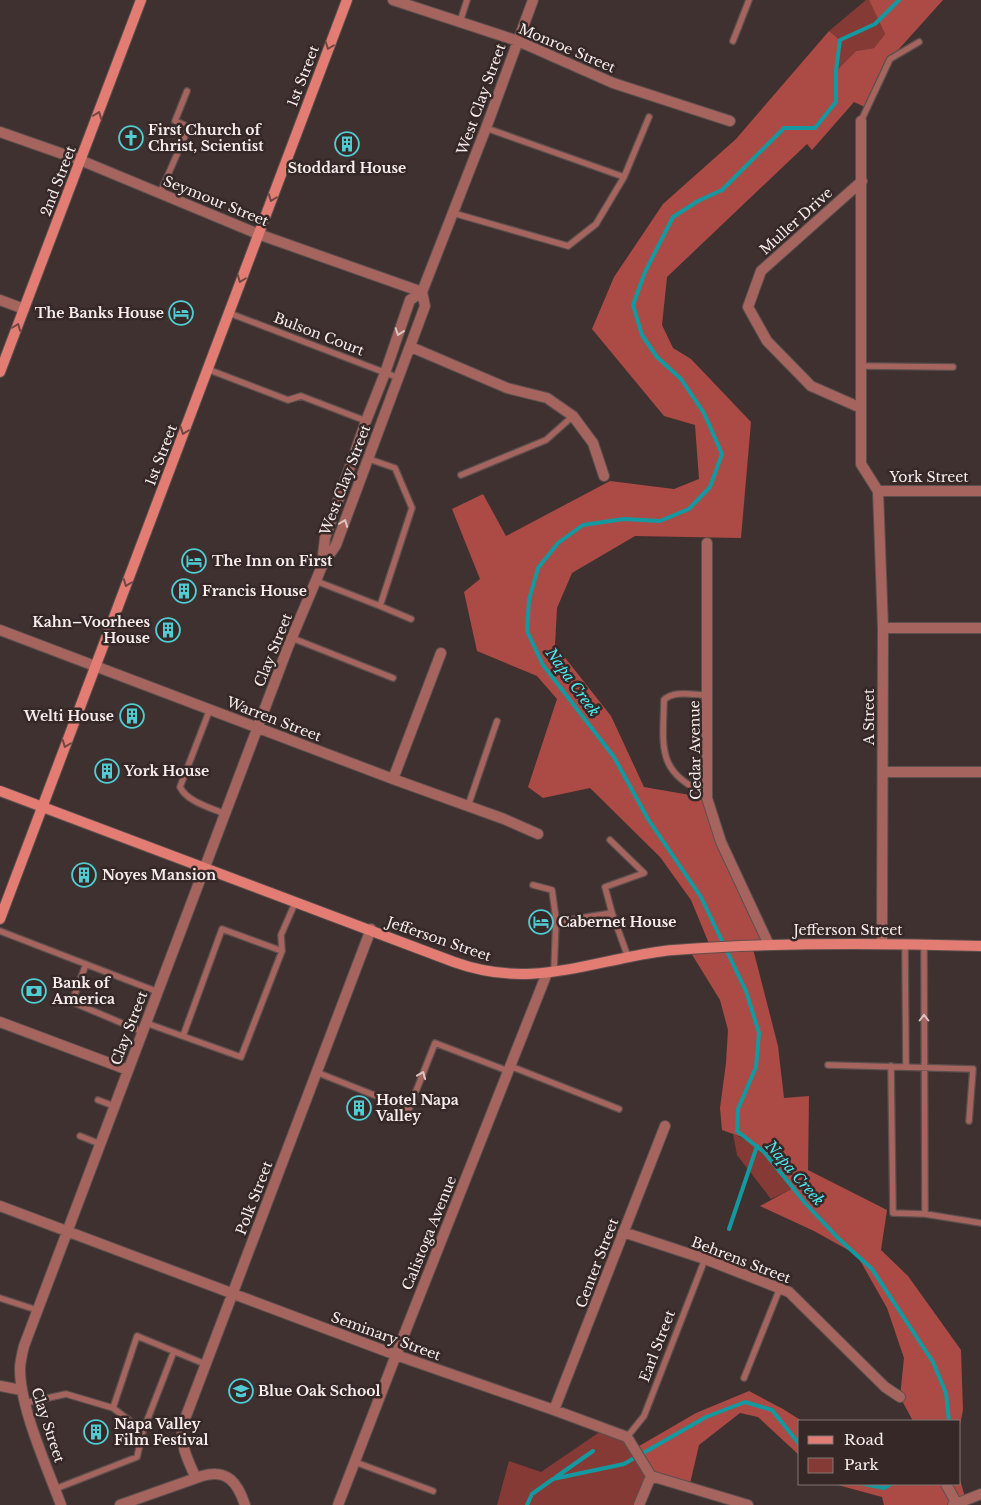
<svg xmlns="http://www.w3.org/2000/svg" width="981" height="1505" font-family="'Libre Baskerville',serif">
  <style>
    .green { fill: #863a35 }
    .forest { fill: #ac4b45 }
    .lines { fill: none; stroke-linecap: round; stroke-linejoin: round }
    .stream { stroke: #1599a0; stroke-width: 4 }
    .service-casing { stroke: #5c4f4e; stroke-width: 8 }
    .minor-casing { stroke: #5c4f4e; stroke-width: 12 }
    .secondary-casing { stroke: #5c4f4e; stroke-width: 12 }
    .service { stroke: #a5655e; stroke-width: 5.5 }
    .minor { stroke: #a5655e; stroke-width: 10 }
    .secondary { stroke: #e37d74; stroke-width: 10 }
    .oneway { stroke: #724641 }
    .oneway2 { stroke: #dec4c1 }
    .labels { text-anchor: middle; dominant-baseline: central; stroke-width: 5; stroke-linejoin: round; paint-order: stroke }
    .street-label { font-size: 14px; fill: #f6edec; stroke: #352826 }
    .poi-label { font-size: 14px; font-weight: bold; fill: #f6edec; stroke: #352826; text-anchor: start }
    .water-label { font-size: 15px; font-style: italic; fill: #4ce7ef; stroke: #352826 }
  </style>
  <rect width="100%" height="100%" fill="#3f3130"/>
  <path class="green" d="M866 0H869L885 34 874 48 856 51 836 71 840 40 829 31Z
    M733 1134C762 1145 775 1165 793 1188L771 1199 737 1155Z
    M604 1429 627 1437 651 1476 639 1505H497L509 1461 541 1472Z"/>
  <path class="forest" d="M869 0H943L890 59 867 108 854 102 812 150 807 144 667 277 662 325 673 348 691 359 751 422 741 538 635 536 572 573 557 608 555 645 611 716 644 787 707 798 721 842 775 944 752 945 778 1046 784 1098 809 1096 808 1170 887 1210 881 1250 908 1276 961 1350 963 1410 960 1425V1421H913L900 1397 904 1358 887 1308 857 1255 814 1231 760 1206 793 1188 764 1152 747 1139 722 1130 720 1108 726 1063 728 1030 720 1000 688 948 710 946 691 900 660 857 590 788 543 798 528 787 557 699 537 676 477 651 464 592 480 579 452 509 483 494 506 536 610 481 674 489 699 479 695 425 664 416 592 329 614 277 663 204 736 139 829 31 840 40 837 70 856 51 874 48 885 34Z
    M749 1391 783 1409 802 1421H800V1456L758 1417 740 1413 699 1445 689 1488 651 1476 634 1449 696 1413Z
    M960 1480 966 1500 953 1505H884L882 1497 834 1484H960Z"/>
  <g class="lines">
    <path class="stream" d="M899 0 875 24 840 40 836 71V102L815 128H784L722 190 698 201 673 217 645 272 633 305 642 335 657 357 681 379 704 413 722 454 710 487 689 509 660 521 624 519 583 525 558 543 538 568 529 600 527 631 543 665 614 757 648 819 701 897 746 991 759 1033 756 1067 738 1109 737 1131 764 1152 806 1204 838 1238 872 1269 933 1362 946 1393 949 1421
      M729 1229 757 1146
      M556 1477 593 1451
      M864 1484 884 1488 891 1484
      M527 1505 532 1494 553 1479 624 1464 706 1417 745 1402 772 1410 800 1445"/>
    <g class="service-casing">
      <path id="service" d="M460 22 467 0
        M733 41 749 0
        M861 121 890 59 919 42
        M624 177 649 117
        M160 193 189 127 175 121 187 91
        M453 213 568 246 596 224 624 177 486 128
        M229 313 399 378
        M861 366 953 367
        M207 369 288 400 301 396 366 421
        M461 475 546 440 573 416
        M316 581 380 606 412 508 395 468 369 459
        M380 606 411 619
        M292 638 393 678
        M210 709 180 787C187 802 212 808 225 814
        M707 794C656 773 663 747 664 700 673 690 694 695 707 695
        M468 806 497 721
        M610 840 644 873 605 887 612 913
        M533 885 552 890 556 919 554 971
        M562 921 612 913 628 957
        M0 931 158 992
        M905 944 906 1067
        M924 944 925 1214
        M86 964 72 1002 143 1032
        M146 1023 241 1057 282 951 281 935 295 903
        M183 1036 222 929 282 951
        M828 1065 973 1069 969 1121
        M510 1066 619 1109
        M891 1066 893 1213 925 1214 981 1223
        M316 1072 409 1109 435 1043 508 1071
        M98 1100 114 1106
        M80 1136 100 1144
        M0 1298 37 1310
        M744 1378 780 1288
        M25 1403 66 1394 113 1408 137 1336 205 1364
        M113 1408 143 1431
        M627 1437 644 1416 705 1259
        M355 1462 433 1491
        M55 1489 137 1457 143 1431 174 1351"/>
    </g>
    <g class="minor-casing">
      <path id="minor" d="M393 0 518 41 613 83 730 121
        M861 121V464L878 491 883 628 882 944
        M0 132 80 160 258 234 422 292
        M0 300 24 309
        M411 347 507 388 547 398 573 416 593 443 604 476
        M861 408 811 386 767 341 748 307 761 271 862 181
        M878 491H981
        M707 543V798L721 842 769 945
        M322 564 325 538 366 421 385 373 410 300 422 292
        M883 628H981
        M0 630 393 779 504 819 538 834
        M883 772H981
        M393 779 441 653
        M0 1022 128 1070
        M0 1206 396 1355 554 1410 627 1437 651 1476 748 1505
        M623 1232 705 1259 789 1292 885 1387 900 1397
        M0 1386 21 1390
        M554 1410 665 1126
        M196 1478C188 1461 179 1443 183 1424L371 929
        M946 1484 957 1504
        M61 1505C47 1467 20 1408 20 1369 20 1362 22 1354 24 1346L288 647 322 566 336 545 425 306 422 292 486 128 533 0
        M120 1505 202 1476C228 1468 238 1484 245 1505
        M338 1505 396 1355 547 973
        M639 1505 651 1476
        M953 1505 981 1494"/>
    </g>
    <g class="secondary-casing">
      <path id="secondary" d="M0 372 141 0
        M0 791 454 962C518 985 565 970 629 957 644 954 659 951 674 950 776 942 879 943 981 946
        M0 919 347 0"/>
    </g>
    <use href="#service" class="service"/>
    <use href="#minor" class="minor"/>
    <use href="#secondary" class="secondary"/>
  </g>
  <defs><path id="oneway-chevron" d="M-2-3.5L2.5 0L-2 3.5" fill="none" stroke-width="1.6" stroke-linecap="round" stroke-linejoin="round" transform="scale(1.25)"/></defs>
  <g class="oneway">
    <use href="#oneway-chevron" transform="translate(329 46) rotate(111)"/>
    <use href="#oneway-chevron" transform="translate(98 115) rotate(-69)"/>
    <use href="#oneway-chevron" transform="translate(272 198) rotate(111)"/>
    <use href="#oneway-chevron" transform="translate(241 279) rotate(111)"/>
    <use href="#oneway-chevron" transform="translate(17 327) rotate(-69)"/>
    <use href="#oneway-chevron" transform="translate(184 431) rotate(111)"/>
    <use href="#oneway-chevron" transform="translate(127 583) rotate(111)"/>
    <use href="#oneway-chevron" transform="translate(66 744) rotate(111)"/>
  </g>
  <g class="oneway2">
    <use href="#oneway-chevron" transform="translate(399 332) rotate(109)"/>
    <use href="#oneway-chevron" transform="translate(344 523) rotate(-69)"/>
    <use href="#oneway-chevron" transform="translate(924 1018) rotate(-90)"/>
    <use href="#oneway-chevron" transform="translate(422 1075) rotate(-68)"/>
  </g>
  <defs>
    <g id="church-ring" transform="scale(1.25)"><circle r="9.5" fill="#352826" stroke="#51ccd3" stroke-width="1.5"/><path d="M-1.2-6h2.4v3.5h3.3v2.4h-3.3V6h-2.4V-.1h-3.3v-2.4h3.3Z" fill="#51ccd3"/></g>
    <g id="building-ring" transform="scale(1.25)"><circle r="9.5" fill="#352826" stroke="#51ccd3" stroke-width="1.5"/><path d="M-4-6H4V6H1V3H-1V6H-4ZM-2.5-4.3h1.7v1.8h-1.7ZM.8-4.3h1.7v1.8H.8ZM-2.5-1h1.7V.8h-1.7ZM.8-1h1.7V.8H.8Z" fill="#51ccd3"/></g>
    <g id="hotel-ring" transform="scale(1.25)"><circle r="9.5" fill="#352826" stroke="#51ccd3" stroke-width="1.5"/><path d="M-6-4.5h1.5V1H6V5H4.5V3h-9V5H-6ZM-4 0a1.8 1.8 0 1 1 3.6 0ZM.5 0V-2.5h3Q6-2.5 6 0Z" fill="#51ccd3"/></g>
    <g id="bank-ring" transform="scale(1.25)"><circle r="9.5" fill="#352826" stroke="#51ccd3" stroke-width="1.5"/><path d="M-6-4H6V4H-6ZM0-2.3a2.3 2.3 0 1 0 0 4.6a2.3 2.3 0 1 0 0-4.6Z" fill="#51ccd3"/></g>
    <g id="school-ring" transform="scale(1.25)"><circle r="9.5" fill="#352826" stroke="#51ccd3" stroke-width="1.5"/><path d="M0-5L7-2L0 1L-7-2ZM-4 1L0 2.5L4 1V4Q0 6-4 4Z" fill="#51ccd3"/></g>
  </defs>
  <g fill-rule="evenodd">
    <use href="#church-ring" x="131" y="138"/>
    <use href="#building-ring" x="347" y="144"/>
    <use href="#hotel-ring" x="181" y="313"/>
    <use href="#hotel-ring" x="194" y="561"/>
    <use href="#building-ring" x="184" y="591"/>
    <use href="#building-ring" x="168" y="630"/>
    <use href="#building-ring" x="132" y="716"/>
    <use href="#building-ring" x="107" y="771"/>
    <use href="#building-ring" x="84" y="875"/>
    <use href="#hotel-ring" x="541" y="922"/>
    <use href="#bank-ring" x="34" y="991"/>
    <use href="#building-ring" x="359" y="1108"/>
    <use href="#school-ring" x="241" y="1391"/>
    <use href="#building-ring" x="96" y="1432"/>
  </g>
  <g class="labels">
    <g class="street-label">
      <text transform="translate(567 48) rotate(23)">Monroe Street</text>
      <text transform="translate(303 76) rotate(-69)">1st Street</text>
      <text transform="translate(481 99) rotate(-70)">West Clay Street</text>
      <text transform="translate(58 181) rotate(-69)">2nd Street</text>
      <text transform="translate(216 201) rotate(22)">Seymour Street</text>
      <text transform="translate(796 221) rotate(-42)">Muller Drive</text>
      <text transform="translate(319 334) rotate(21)">Bulson Court</text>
      <text transform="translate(161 455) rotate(-69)">1st Street</text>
      <text x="929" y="477">York Street</text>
      <text transform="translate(345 480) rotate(-69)">West Clay Street</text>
      <text transform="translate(273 650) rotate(-68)">Clay Street</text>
      <text transform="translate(869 717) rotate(-90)">A Street</text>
      <text transform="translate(274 719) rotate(21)">Warren Street</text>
      <text transform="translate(695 750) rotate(-91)">Cedar Avenue</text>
      <text x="848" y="930">Jefferson Street</text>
      <text transform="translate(439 939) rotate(19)">Jefferson Street</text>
      <text transform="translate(129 1028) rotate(-69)">Clay Street</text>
      <text transform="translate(254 1198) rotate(-69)">Polk Street</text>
      <text transform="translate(429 1233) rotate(-68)">Calistoga Avenue</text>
      <text transform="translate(741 1260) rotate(21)">Behrens Street</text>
      <text transform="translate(597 1263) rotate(-69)">Center Street</text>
      <text transform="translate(386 1336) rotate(20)">Seminary Street</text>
      <text transform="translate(657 1346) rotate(-69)">Earl Street</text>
      <text transform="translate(48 1425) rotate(72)">Clay Street</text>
    </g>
    <g class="poi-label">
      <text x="148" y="130">First Church of<tspan x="148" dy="16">Christ, Scientist</tspan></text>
      <text x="347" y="168" text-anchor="middle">Stoddard House</text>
      <text x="164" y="313" text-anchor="end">The Banks House</text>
      <text x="212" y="561">The Inn on First</text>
      <text x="202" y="591">Francis House</text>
      <text x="150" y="622" text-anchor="end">Kahn–Voorhees<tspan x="150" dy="16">House</tspan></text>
      <text x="114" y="716" text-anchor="end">Welti House</text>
      <text x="124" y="771">York House</text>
      <text x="102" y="875">Noyes Mansion</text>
      <text x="558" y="922">Cabernet House</text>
      <text x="52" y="983">Bank of<tspan x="52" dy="16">America</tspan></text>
      <text x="376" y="1100">Hotel Napa<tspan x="376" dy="16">Valley</tspan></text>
      <text x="258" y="1391">Blue Oak School</text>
      <text x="114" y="1424">Napa Valley<tspan x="114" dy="16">Film Festival</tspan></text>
    </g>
    <g class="water-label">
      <text transform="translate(573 682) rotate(54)">Napa Creek</text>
      <text transform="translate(795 1173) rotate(49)">Napa Creek</text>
    </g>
  </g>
  <rect x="798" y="1420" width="162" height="65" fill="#352826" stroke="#827775"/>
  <rect x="808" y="1436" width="25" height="8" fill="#e37d74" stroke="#827775"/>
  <text x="844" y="1445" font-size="15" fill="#f6edec">Road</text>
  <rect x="808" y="1458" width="25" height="15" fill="#863a35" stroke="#827775"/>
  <text x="844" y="1470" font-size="15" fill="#f6edec">Park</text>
</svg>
